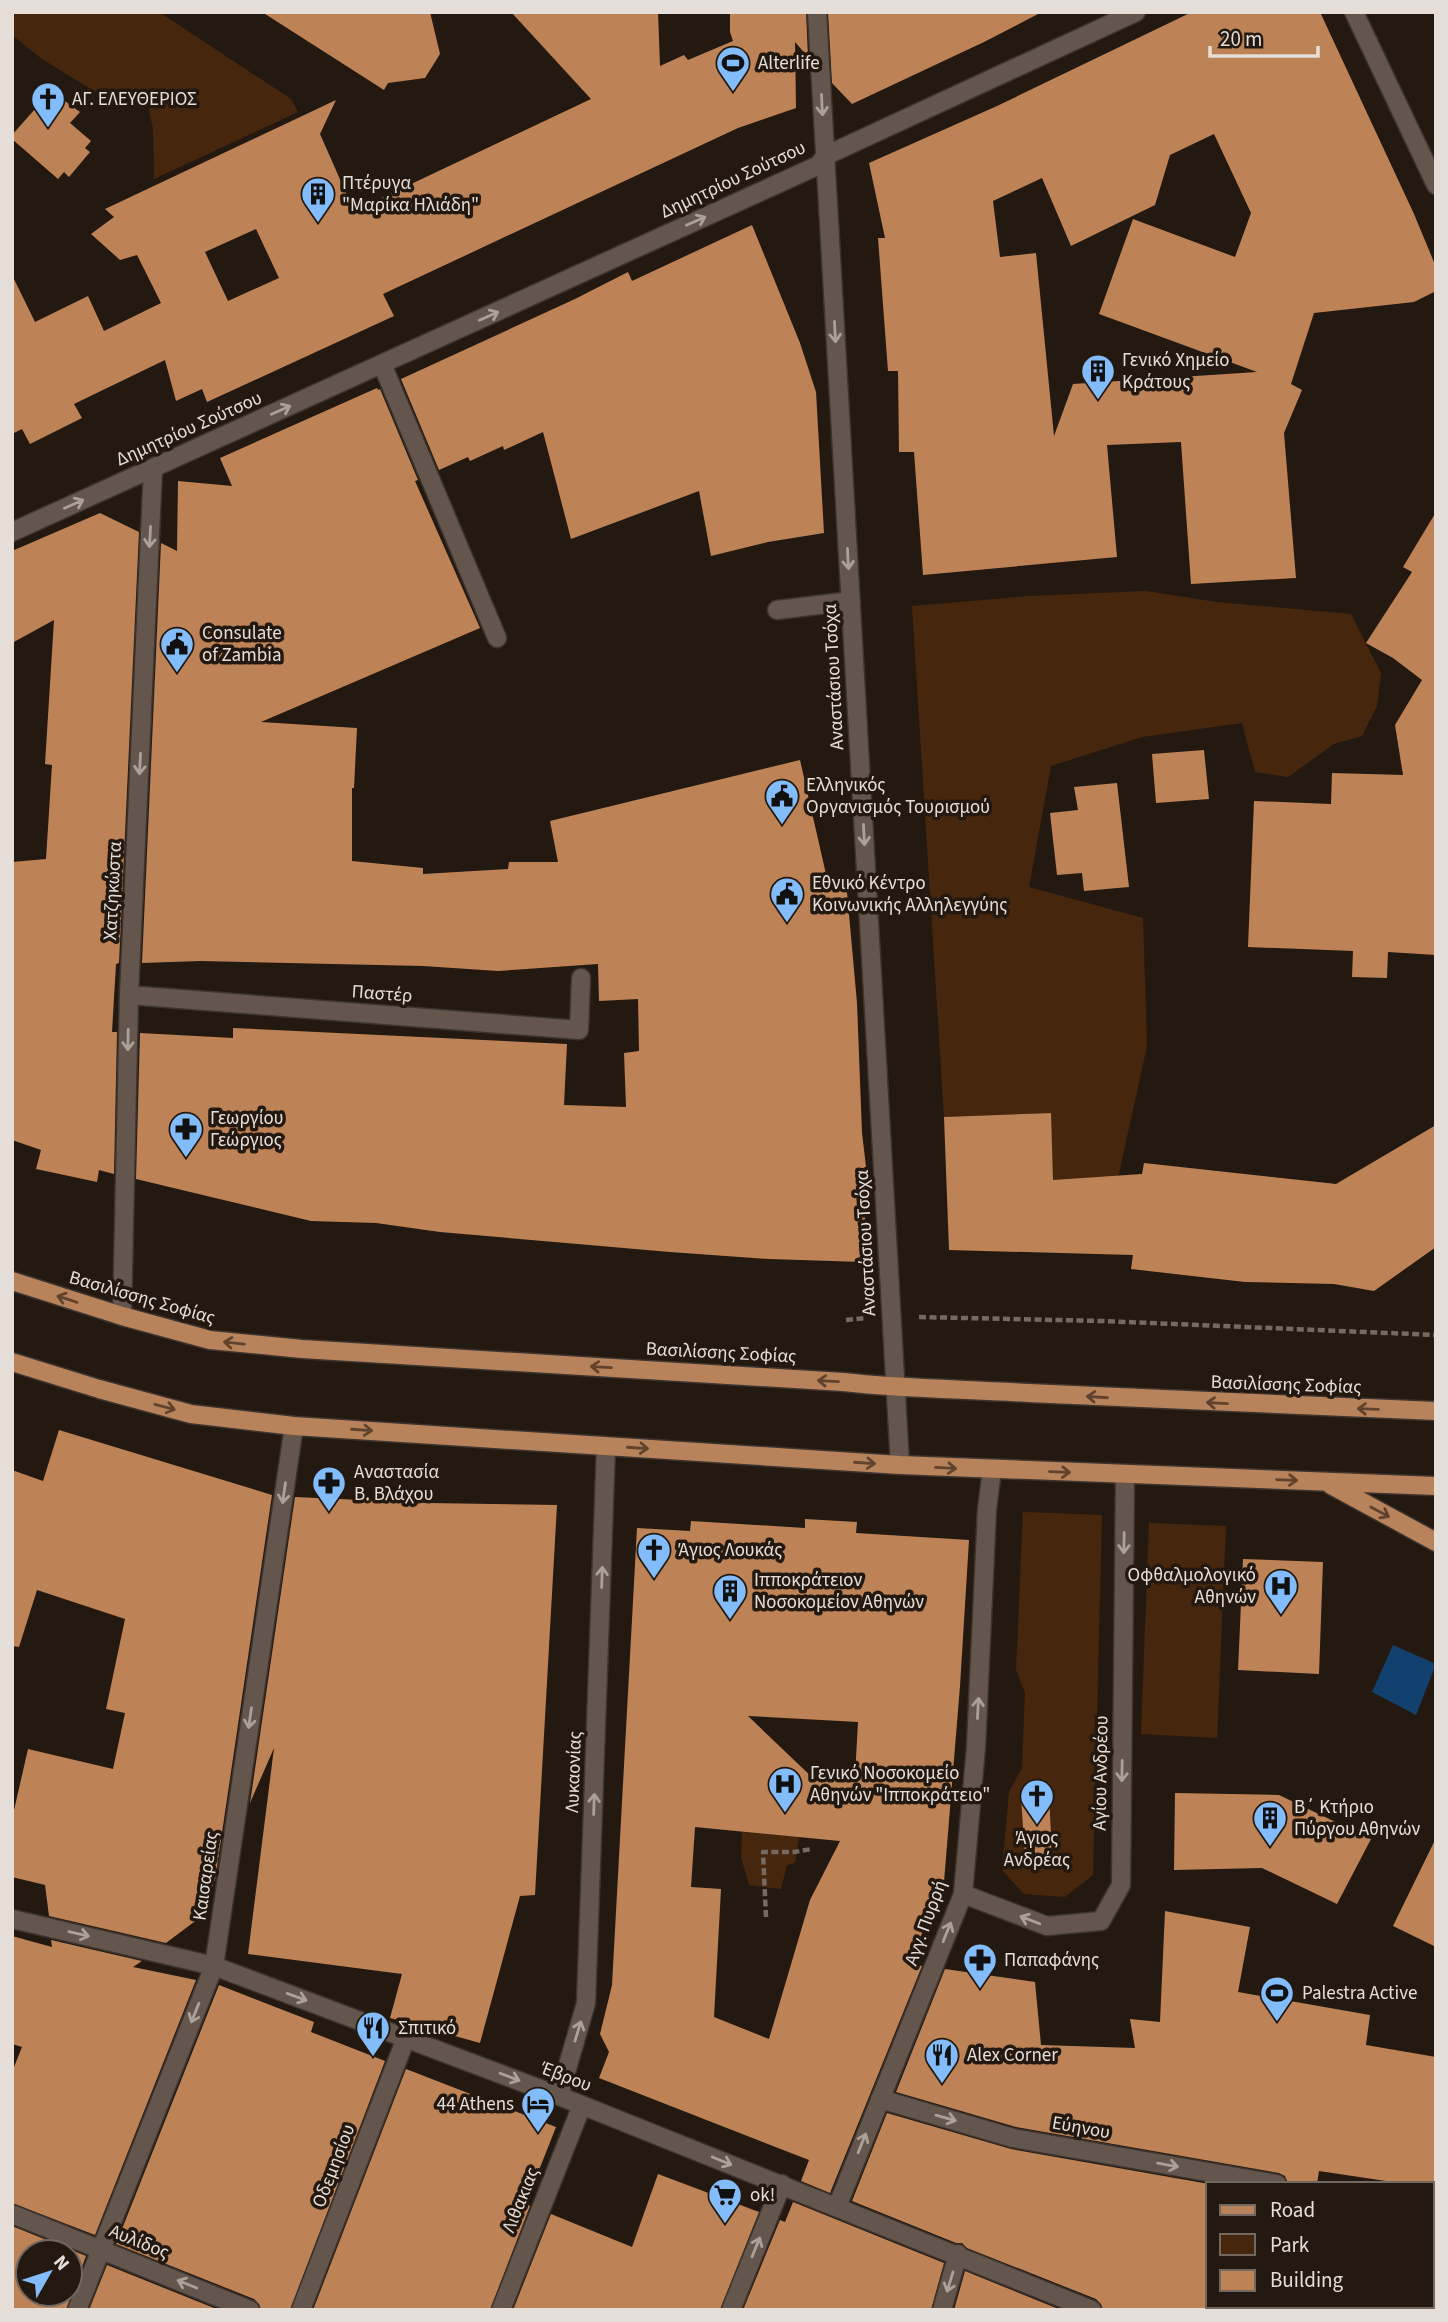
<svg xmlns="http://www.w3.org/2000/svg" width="1448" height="2322" font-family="'Source Sans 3',sans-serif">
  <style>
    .green { fill: #46270d }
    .water { fill: #12416f }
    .building { fill: #bd8357; fill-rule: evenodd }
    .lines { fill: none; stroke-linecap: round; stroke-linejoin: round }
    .minor-casing { stroke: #3d3430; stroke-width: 21 }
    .major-casing { stroke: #3d3430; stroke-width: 21 }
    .path { stroke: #746a62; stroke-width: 4.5; stroke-dasharray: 7 3.5; stroke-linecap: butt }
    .minor { stroke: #64564c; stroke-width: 18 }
    .major { stroke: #b8835a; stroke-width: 18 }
    .oneway { stroke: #aca199 }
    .oneway2 { stroke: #5f432e }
    .labels { text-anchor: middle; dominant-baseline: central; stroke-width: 7; stroke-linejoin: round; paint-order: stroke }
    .poi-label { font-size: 19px; fill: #e6ded8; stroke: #241910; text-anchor: start }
    .street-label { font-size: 19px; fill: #e6ded8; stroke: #241910 }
  </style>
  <rect width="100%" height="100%" fill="#241910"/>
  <path class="green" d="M12 12H159L291 99 298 112 154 179 153 129 148 104 132 96 107 99 42 59 12 35Z
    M1146 591 1217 602 1351 614 1381 673 1377 706 1362 736 1334 744 1288 777 1255 772 1242 723 1142 737 1051 766 1029 887 1143 918 1147 1046 1118 1178 1053 1180 1050 1113 944 1117 912 606 1029 596Z
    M1023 1512 1102 1515 1093 1875 1065 1897 1024 1894 1002 1870 1009 1792 1022 1768 1025 1693 1016 1670Z
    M1149 1523 1226 1526 1217 1738 1141 1734Z
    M742 1832 799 1837 795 1863 787 1865 781 1889 749 1885 741 1857Z"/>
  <path class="water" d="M1393 1645 1436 1664 1416 1715 1372 1692Z"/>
  <path class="building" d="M262 12H430L440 54 425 78 388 83 384 90Z
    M511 12H658L660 66 684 55 688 60 733 41 730 32V12H806L808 57 795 42 796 108 738 128 383 294 394 316 207 402 202 389 176 401 165 360 74 404 82 418 30 444 22 429 12 434V275L35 322 88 296 104 331 161 303 137 255 120 260 91 234 114 217 105 209 336 100 320 134 354 211 591 99ZM256 229 279 278 228 301 205 252Z
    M828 12H1042L984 42 852 104 832 83Z
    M1192 12H1320L1414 214 1436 267V291L1414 302 1314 313 1291 384 1302 390 1284 433 1296 578 1191 584 1181 442 1107 445 1117 557 923 575 914 452H899L898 371H888L878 238H885L869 163 997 106ZM1214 134 1251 213 1235 257 1133 219 1099 314 1257 372 1073 384 1054 436 1036 253 1000 257 993 201 1042 178 1071 246 1155 205 1170 155Z
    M51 91 80 112 70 123 91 141 85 148 90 152 69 177 64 172 58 179 12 139V135Z
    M752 225 800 343 816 392 824 533 768 542 711 556 699 491 571 539 543 432 504 450 503 446 470 461 468 457 439 470 401 379 575 299 628 272 632 281Z
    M377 388 378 390 380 389 418 480 415 481 480 628 261 722 357 728 354 788H352V861L423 868V874L508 869 509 862H558L550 821 800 760 828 883 846 881 857 1003 862 1133 867 1175 863 1262 769 1259 670 1252 440 1232 376 1223 311 1221 136 1179 140 1033 233 1038V1028L567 1044 564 1105 626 1107 624 1053 639 1051 638 999 599 1001 598 964 498 971 423 966 200 961 142 963 161 543 177 551 178 481 232 486 220 458Z
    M1436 512V955L1388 952 1387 978 1352 977 1353 951 1248 947 1254 801 1331 804 1332 773 1403 775 1395 725 1422 680 1393 658 1366 643 1412 572 1403 567Z
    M100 513 139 532 119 963 116 964 112 1032H117L114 1174 99 1170 97 1182 36 1169 41 1150 12 1140V862L46 859 52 765 45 764 54 620 12 643V551Z
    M1204 750 1209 799 1156 803 1152 754Z
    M1117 783 1129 887 1084 891 1082 873 1057 875 1050 813 1078 810 1074 787Z
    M1051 1113 1053 1180 1142 1174 1144 1163 1336 1184 1436 1125V1247L1374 1291 1334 1284 1245 1282 1131 1269 1133 1255 949 1250 944 1117Z
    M59 1430 272 1495 215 1880 198 1919 166 1943 49 1916 45 1885 12 1877V1819L28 1749 113 1769 125 1713 106 1709 125 1619 37 1590 19 1647 12 1646V1470L43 1481Z
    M295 1497 427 1503 557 1505 535 1895 520 1896 480 2043 390 2018 402 1974 248 1954 274 1748 250 1803Z
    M805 1519 857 1522 856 1533 969 1540 960 1686 944 1882 909 1964 922 1966 830 2193 801 2181 809 2160 599 2078 609 2052 600 2034 612 1985 637 1528 690 1531 691 1521 805 1528ZM748 1716 858 1722 855 1776 816 1781ZM695 1827 840 1841 810 1900 769 2039 714 2017 721 1889 691 1887Z
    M1243 1559 1323 1562 1319 1674 1238 1670Z
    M1175 1793 1279 1795 1371 1839 1337 1904 1262 1868 1174 1870Z
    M1049 1795 1052 1855 1025 1857 1021 1797Z
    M1436 1838V1947L1393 1926Z
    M1165 1911 1250 1927 1238 1992 1370 2015 1366 2045 1436 2057V2184H1406L1319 2171 1317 2184H1288L1285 2176 1279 2173 1016 2127 896 2092 945 1969 1035 1982 1041 2045 1135 2048 1130 2019 1160 2022Z
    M12 1936 52 1947 51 1940 142 1961 133 1967 196 1980 95 2235 12 2203V2072L22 2047 12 2044Z
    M219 1985 314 2022 311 2032 385 2061 290 2310H261L259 2304 254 2299 116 2244Z
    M406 2069 556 2127 526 2203 530 2206 490 2310H313Z
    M887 2113 1011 2149 1209 2184 1208 2310H1103L1101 2304 1096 2299 967 2248 962 2243H956L852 2201Z
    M658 2174 759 2212 720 2310H513L551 2214 632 2247Z
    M793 2202 944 2263 931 2310H743L780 2220 785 2222Z
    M12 2226 86 2256 66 2310H12ZM28 2252H70V2294H28Z
    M107 2265 219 2310H89Z
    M965 2271 1061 2310H954Z"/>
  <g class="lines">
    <g class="minor-casing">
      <path id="minor" d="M817 12 900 1465
        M1354 12 1436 185
        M382 364 497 638
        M12 532 819 165 825 156 1136 12
        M777 610 851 601
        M129 995 579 1030 581 978
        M122 1316 129 995 153 468
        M963 1894 1047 1926 1101 1921 1121 1885 1125 1475
        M12 1919 214 1966 559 2096 1092 2310
        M559 2096 586 2003 606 1446
        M880 2099 1013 2138 1277 2184
        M837 2207 963 1894 976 1747 987 1509 992 1470
        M1432 2211H1436
        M12 2214 250 2310
        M77 2310 214 1966 294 1426
        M301 2310 406 2038
        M501 2310 582 2105
        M731 2310 782 2184
        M942 2310 958 2254"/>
    </g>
    <g class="major-casing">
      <path id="major" d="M12 1281 122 1316 210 1340 302 1349 843 1382C905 1389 966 1389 1028 1393 1164 1400 1300 1406 1436 1411
        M12 1362 99 1389 191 1414 294 1426 900 1465 1436 1486
        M1331 1485 1436 1542"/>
    </g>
    <path class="path" d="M919 1317 1103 1321 1436 1335
      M846 1320 865 1318
      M766 1917 763 1852H794L812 1849"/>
    <use href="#minor" class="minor"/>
    <use href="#major" class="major"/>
  </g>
  <defs><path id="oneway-shaft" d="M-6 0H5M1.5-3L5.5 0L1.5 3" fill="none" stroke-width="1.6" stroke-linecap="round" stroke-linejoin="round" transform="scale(1.75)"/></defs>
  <g class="oneway">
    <use href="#oneway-shaft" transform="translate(822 105) rotate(87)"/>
    <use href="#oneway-shaft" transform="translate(696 221) rotate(-24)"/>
    <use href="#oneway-shaft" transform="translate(489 316) rotate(-24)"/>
    <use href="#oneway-shaft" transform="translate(835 332) rotate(87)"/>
    <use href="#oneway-shaft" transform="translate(281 410) rotate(-24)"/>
    <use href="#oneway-shaft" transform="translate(74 504) rotate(-24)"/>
    <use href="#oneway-shaft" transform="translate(150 537) rotate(93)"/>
    <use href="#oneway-shaft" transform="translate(848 559) rotate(87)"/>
    <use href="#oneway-shaft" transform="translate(140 764) rotate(93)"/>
    <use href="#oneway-shaft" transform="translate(864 835) rotate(87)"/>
    <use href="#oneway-shaft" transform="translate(128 1040) rotate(91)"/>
    <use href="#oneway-shaft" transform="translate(284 1493) rotate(98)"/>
    <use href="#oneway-shaft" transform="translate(1124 1543) rotate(91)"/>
    <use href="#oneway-shaft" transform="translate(602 1577) rotate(-88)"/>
    <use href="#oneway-shaft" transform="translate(978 1708) rotate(-87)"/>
    <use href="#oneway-shaft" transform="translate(250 1718) rotate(98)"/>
    <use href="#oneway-shaft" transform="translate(1122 1771) rotate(91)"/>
    <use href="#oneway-shaft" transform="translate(594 1804) rotate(-88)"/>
    <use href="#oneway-shaft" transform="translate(1030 1920) rotate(-159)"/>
    <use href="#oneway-shaft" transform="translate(947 1932) rotate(-68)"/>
    <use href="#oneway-shaft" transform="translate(79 1934) rotate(13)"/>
    <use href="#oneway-shaft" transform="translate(297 1997) rotate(20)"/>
    <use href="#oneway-shaft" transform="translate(195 2013) rotate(112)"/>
    <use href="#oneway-shaft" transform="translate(578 2031) rotate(-73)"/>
    <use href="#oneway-shaft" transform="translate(510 2077) rotate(21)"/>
    <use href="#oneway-shaft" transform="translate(946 2118) rotate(16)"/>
    <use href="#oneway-shaft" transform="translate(862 2143) rotate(-68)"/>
    <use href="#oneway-shaft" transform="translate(722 2161) rotate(22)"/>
    <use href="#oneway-shaft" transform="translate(1168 2165) rotate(10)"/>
    <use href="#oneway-shaft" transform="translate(756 2247) rotate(-68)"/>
    <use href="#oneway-shaft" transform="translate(950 2282) rotate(107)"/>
    <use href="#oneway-shaft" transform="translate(187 2284) rotate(-158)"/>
  </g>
  <g class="oneway2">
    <use href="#oneway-shaft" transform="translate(67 1299) rotate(-162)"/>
    <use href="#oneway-shaft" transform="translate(234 1343) rotate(-174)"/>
    <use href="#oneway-shaft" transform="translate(601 1367) rotate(-177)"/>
    <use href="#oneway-shaft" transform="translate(828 1381) rotate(-177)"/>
    <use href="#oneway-shaft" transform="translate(1097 1397) rotate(-176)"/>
    <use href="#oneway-shaft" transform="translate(1217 1403) rotate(-177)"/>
    <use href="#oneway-shaft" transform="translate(165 1407) rotate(15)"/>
    <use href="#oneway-shaft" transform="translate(1368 1409) rotate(-178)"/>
    <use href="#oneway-shaft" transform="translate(362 1430) rotate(4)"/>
    <use href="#oneway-shaft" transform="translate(638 1448) rotate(4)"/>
    <use href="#oneway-shaft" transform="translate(865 1463) rotate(4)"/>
    <use href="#oneway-shaft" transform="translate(946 1468) rotate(3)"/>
    <use href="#oneway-shaft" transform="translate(1060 1472) rotate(2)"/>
    <use href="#oneway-shaft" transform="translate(1287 1480) rotate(2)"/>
    <use href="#oneway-shaft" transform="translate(1380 1512) rotate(28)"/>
  </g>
  <defs>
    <g id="stadium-pin" transform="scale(1.75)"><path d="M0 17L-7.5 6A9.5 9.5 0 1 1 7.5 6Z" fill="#83bcfb" stroke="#241910"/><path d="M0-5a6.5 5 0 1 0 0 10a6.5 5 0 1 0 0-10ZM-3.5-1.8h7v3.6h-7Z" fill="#111"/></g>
    <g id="church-pin" transform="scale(1.75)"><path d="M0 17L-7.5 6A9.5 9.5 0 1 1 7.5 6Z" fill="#83bcfb" stroke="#241910"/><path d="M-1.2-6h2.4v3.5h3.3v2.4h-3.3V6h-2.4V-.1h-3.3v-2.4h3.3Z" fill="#111"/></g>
    <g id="building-pin" transform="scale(1.75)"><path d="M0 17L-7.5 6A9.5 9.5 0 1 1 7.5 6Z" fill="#83bcfb" stroke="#241910"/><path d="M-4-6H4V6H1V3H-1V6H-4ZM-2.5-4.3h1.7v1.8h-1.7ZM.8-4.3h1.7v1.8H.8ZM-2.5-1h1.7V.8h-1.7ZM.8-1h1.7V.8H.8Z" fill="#111"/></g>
    <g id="civic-pin" transform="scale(1.75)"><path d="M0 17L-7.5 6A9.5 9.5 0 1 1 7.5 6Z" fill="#83bcfb" stroke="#241910"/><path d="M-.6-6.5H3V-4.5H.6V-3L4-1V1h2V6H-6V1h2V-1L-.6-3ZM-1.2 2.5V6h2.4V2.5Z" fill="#111"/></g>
    <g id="pharmacy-pin" transform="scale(1.75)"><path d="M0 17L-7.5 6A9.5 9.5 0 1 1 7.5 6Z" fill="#83bcfb" stroke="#241910"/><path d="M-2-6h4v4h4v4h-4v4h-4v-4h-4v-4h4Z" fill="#111"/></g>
    <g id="hospital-pin" transform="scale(1.75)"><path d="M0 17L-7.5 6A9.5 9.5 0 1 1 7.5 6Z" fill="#83bcfb" stroke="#241910"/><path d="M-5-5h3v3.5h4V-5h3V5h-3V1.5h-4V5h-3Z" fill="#111"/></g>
    <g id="restaurant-pin" transform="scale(1.75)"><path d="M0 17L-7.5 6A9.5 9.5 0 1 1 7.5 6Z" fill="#83bcfb" stroke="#241910"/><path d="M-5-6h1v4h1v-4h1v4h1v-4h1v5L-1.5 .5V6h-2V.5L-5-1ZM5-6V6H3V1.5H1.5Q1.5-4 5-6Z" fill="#111"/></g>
    <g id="hotel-pin" transform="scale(1.75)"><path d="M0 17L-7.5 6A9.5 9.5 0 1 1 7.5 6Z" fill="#83bcfb" stroke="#241910"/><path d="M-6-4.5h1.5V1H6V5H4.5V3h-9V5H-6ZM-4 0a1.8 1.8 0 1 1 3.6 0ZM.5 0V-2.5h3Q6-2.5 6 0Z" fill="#111"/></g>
    <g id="supermarket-pin" transform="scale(1.75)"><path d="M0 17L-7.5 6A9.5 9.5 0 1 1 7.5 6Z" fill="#83bcfb" stroke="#241910"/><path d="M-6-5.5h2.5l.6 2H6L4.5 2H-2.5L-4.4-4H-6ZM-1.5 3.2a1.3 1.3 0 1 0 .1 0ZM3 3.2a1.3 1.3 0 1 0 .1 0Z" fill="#111"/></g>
  </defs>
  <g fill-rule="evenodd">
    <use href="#stadium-pin" x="733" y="63"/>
    <use href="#church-pin" x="48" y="99"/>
    <use href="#building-pin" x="318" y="194"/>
    <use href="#building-pin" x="1098" y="371"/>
    <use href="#civic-pin" x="177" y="644"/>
    <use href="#civic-pin" x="782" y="796"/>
    <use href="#civic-pin" x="787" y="894"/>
    <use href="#pharmacy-pin" x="186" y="1129"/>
    <use href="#pharmacy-pin" x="329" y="1483"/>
    <use href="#church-pin" x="654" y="1550"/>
    <use href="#hospital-pin" x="1281" y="1586"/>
    <use href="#building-pin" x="730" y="1591"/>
    <use href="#hospital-pin" x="785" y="1784"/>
    <use href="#church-pin" x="1037" y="1796"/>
    <use href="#building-pin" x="1270" y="1818"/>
    <use href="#pharmacy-pin" x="980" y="1960"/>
    <use href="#stadium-pin" x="1277" y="1993"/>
    <use href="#restaurant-pin" x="373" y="2028"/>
    <use href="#restaurant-pin" x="942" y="2055"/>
    <use href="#hotel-pin" x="538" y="2104"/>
    <use href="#supermarket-pin" x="725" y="2195"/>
  </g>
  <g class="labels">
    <g class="poi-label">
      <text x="758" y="63">Alterlife</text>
      <text x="72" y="99">ΑΓ. ΕΛΕΥΘΕΡΙΟΣ</text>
      <text x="342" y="183">Πτέρυγα<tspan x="342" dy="22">"Μαρίκα Ηλιάδη"</tspan></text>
      <text x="1122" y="360">Γενικό Χημείο<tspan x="1122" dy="22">Κράτους</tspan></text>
      <text x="202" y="633">Consulate<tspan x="202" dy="22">of Zambia</tspan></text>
      <text x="806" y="785">Ελληνικός<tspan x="806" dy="22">Οργανισμός Τουρισμού</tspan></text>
      <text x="812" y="883">Εθνικό Κέντρο<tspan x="812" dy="22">Κοινωνικής Αλληλεγγύης</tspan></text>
      <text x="210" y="1118">Γεωργίου<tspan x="210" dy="22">Γεώργιος</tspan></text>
      <text x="354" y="1472">Αναστασία<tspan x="354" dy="22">Β. Βλάχου</tspan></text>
      <text x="678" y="1550">Άγιος Λουκάς</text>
      <text x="1256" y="1575" text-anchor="end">Οφθαλμολογικό<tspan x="1256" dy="22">Αθηνών</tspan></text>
      <text x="754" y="1580">Ιπποκράτειον<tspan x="754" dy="22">Νοσοκομείον Αθηνών</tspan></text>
      <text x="810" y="1773">Γενικό Νοσοκομείο<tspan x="810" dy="22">Αθηνών "Ιπποκράτειο"</tspan></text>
      <text x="1294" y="1807">Β΄ Κτήριο<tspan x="1294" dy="22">Πύργου Αθηνών</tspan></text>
      <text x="1037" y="1838" text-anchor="middle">Άγιος<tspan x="1037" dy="22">Ανδρέας</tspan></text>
      <text x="1004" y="1960">Παπαφάνης</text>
      <text x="1302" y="1993">Palestra Active</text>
      <text x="398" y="2028">Σπιτικό</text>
      <text x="967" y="2055">Alex Corner</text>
      <text x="514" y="2104" text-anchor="end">44 Athens</text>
      <text x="750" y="2195">ok!</text>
    </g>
    <g class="street-label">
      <text transform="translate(733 180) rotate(-25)">Δημητρίου Σούτσου</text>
      <text transform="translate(189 429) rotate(-24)">Δημητρίου Σούτσου</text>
      <text transform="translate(834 677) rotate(-93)">Αναστάσιου Τσόχα</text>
      <text transform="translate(113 891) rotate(-87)">Χατζηκώστα</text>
      <text transform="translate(382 994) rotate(4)">Παστέρ</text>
      <text transform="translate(866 1243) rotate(-93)">Αναστάσιου Τσόχα</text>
      <text transform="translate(142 1298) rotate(16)">Βασιλίσσης Σοφίας</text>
      <text transform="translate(721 1353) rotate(3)">Βασιλίσσης Σοφίας</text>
      <text transform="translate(1286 1385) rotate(2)">Βασιλίσσης Σοφίας</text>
      <text transform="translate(574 1772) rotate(-88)">Λυκαονίας</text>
      <text transform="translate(1101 1773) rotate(-89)">Αγίου Ανδρέου</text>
      <text transform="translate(206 1876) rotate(-82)">Καισαρείας</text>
      <text transform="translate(926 1923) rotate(-70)">Αγγ. Πυρρή</text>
      <text transform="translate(566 2077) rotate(21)">Έβρου</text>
      <text transform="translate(1081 2128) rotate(10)">Εύηνου</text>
      <text transform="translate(334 2166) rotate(-69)">Οδεμησίου</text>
      <text transform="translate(521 2200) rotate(-68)">Λιθακιας</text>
      <text transform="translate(139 2242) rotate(22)">Αυλίδος</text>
    </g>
  </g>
  <rect width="1448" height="2322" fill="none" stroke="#e6ded8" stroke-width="28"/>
  <rect x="1206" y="2182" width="228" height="126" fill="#241910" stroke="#726860" stroke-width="2"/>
  <rect x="1220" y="2205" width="35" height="10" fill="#b8835a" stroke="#726860" stroke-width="2"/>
  <text x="1270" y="2217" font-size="21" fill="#e6ded8">Road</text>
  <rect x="1220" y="2234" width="35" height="21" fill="#46270d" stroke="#726860" stroke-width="2"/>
  <text x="1270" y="2252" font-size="21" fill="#e6ded8">Park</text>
  <rect x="1220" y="2270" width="35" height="21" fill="#bd8357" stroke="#726860" stroke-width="2"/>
  <text x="1270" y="2287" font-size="21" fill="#e6ded8">Building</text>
  <g transform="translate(49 2273) rotate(51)"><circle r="33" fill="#241910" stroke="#726860" stroke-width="2"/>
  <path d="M0-5L12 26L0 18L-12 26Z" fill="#83bcfb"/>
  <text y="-10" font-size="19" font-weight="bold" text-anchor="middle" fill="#e6ded8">N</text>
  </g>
  <path d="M1210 46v10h108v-10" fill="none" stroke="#e6ded8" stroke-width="3.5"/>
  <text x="1220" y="46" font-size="21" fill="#e6ded8" stroke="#241910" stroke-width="5" paint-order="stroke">20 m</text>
</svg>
